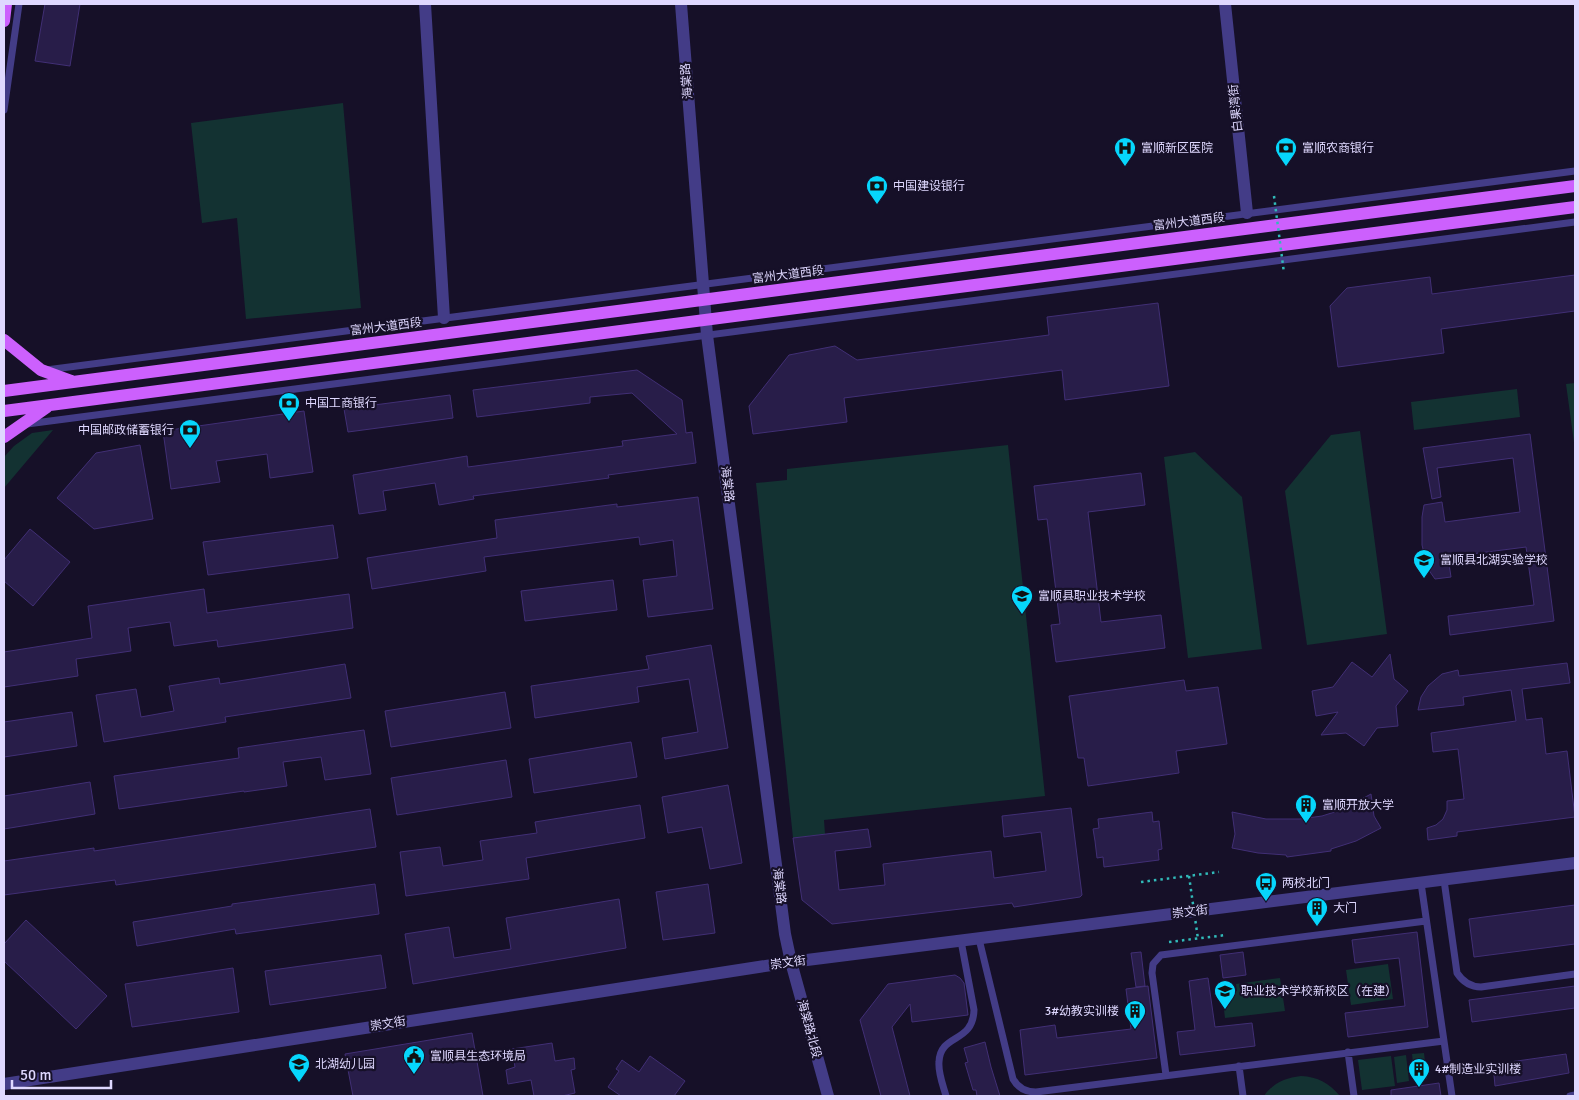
<svg xmlns="http://www.w3.org/2000/svg" width="1579" height="1100" font-family="Signika,'Noto Sans SC',sans-serif">
  <style>
    .green { fill: #133232 }
    .building { fill: #281d49; stroke: #412f75 }
    .lines { fill: none; stroke-linecap: round; stroke-linejoin: round }
    .path { stroke: #31bab9; stroke-width: 2.5; stroke-dasharray: 2.5 4; stroke-linecap: butt }
    .service { stroke: #433c87; stroke-width: 7 }
    .minor { stroke: #433c87; stroke-width: 12 }
    .tertiary { stroke: #433c87; stroke-width: 12 }
    .primary { stroke: #cc60fd; stroke-width: 12 }
    .path-bridge { stroke: #31bab9; stroke-width: 2.5; stroke-dasharray: 2.5 4; stroke-linecap: butt }
    .labels { text-anchor: middle; dominant-baseline: central; stroke-width: 4.5; stroke-linejoin: round; paint-order: stroke }
    .street-label { font-size: 12px; fill: #dfd8ff; stroke: #161028 }
    .poi-label { font-size: 12px; fill: #dfd8ff; stroke: #161028; text-anchor: start }
  </style>
  <rect width="100%" height="100%" fill="#161028"/>
  <path class="green" d="M343 103 361 308 246 319 237 218 202 223 191 123Z
    M1575 383V450L1566 384Z
    M1517 389 1520 417 1414 430 1411 402Z
    M53 430 4 488V457L14 446 32 433Z
    M1360 431 1387 634 1307 645 1285 491 1331 435Z
    M1008 445 1045 796 824 820 825 834 793 838 756 483 787 480V469Z
    M1195 452 1242 497 1262 649 1188 658 1164 457Z
    M1388 964 1393 999 1351 1005 1346 970Z
    M1280 978 1285 1011 1225 1018 1222 993 1237 991 1236 984Z
    M1424 1053 1427 1079 1415 1080 1412 1054Z
    M1406 1055 1409 1081 1397 1083 1394 1057Z
    M1391 1056 1395 1086 1362 1090 1358 1060Z
    M1301 1076C1318 1077 1329 1083 1340 1096H1264C1273 1083 1285 1078 1301 1076Z"/>
  <path class="building" d="M45 4H80L70 66 35 61Z
    M1575 275V311L1441 329 1444 353 1338 367 1330 306 1347 288 1430 277 1432 294Z
    M1158 303 1169 386 1065 400 1062 370 844 398 847 422 753 434 749 406 789 355 835 346 857 360 1049 335 1047 317Z
    M637 370 682 400 686 433 692 432 696 463 608 475 609 478 473 496 474 499 439 505 435 483 383 491 386 510 359 514 353 475 467 456 468 467 623 446 622 441 677 434 632 393 590 397V403L477 417 473 390Z
    M450 395 453 418 348 432 344 409Z
    M304 411 313 472 270 478 267 454 216 461 220 482 171 489 163 431Z
    M1530 434 1554 621 1450 635 1448 616 1534 605 1526 547 1448 557 1451 577 1435 579 1428 569 1422 545V517L1424 505 1442 502 1445 522 1520 512 1513 458 1437 468 1441 497 1432 499 1423 448Z
    M140 445 153 519 94 529 57 498 96 453Z
    M1141 473 1145 505 1088 512 1101 622 1161 615 1165 648 1056 662 1051 625 1060 624 1047 519 1038 520 1034 486Z
    M698 497 713 609 648 617 643 580 677 576 673 540 640 545 639 537 484 557 486 571 372 589 367 558 497 538 495 520 617 504V507Z
    M333 525 338 558 208 575 203 542Z
    M30 529 70 562 33 606 4 581V560Z
    M613 580 617 610 525 621 521 591Z
    M204 589 207 613 349 594 353 628 218 647 217 640 174 646 170 622 128 628 131 651 76 659 78 676 4 687V652L92 638 88 606Z
    M711 645 728 748 665 759 662 738 698 732 689 679 637 687 639 702 535 718 531 686 649 669 646 656Z
    M1390 654 1394 679 1408 691 1396 706 1398 726 1377 728 1364 746 1346 733 1321 735 1338 712 1316 716 1312 691 1333 687 1352 662 1372 677Z
    M1567 663 1570 683 1522 689 1526 720 1542 718 1546 754 1567 751 1575 817 1457 832V836L1428 840 1427 828 1436 825 1443 819 1447 810V801L1464 799 1458 749 1433 752 1431 733 1516 721 1511 690 1463 697 1464 705 1418 710 1421 697 1428 686 1442 674 1458 670 1459 676Z
    M345 664 351 698 225 717 226 722 104 742 96 695 136 689 141 717 174 711 169 686 219 678 220 684Z
    M1184 680 1186 691 1218 687 1227 744 1176 751 1179 773 1088 786 1084 758H1078L1069 696Z
    M505 692 511 728 391 747 385 711Z
    M72 712 77 746 4 757V722Z
    M364 730 371 774 325 780 321 757 283 762 287 786 244 792V791L119 809 114 776 239 758 238 748Z
    M631 742 637 777 534 793 529 759Z
    M506 760 512 797 397 815 391 778Z
    M90 782 95 814 4 829V796Z
    M728 785 742 863 710 869 702 827 668 833 662 797Z
    M1371 794 1374 816 1381 828 1356 841 1331 849V851L1287 857 1286 855 1258 853 1232 848 1235 834 1232 812 1266 819H1300L1322 816 1341 810Z
    M640 805 645 838 526 858 529 879 406 896 400 852 440 847 443 866 483 860 480 841 537 833 535 822Z
    M1071 808 1082 895 1080 897 1014 907 1012 903 832 924 802 900 793 838 868 829 871 847 835 851 839 890 885 885 883 864 991 851 994 878 1046 871 1041 832 1004 837 1002 816Z
    M370 809 376 847 116 885 115 880 4 895V861L94 848V851Z
    M1152 812 1153 822 1159 821 1162 849 1158 850 1159 860 1104 867 1103 857 1097 858 1095 841 1093 829 1099 828 1098 819Z
    M375 884 379 914 236 934 235 929 137 946 133 922 232 906V904Z
    M708 884 715 933 663 940 656 892Z
    M619 899 626 948 413 984 405 934 449 927 454 958 511 949 506 918Z
    M1575 905V944L1474 957 1469 919Z
    M26 920 107 996 76 1029 4 961V944Z
    M1417 932 1428 1027 1348 1037 1345 1013 1405 1006 1399 958 1355 963 1352 940Z
    M1141 952 1145 986 1136 987 1131 953Z
    M1243 952 1246 975 1223 978 1220 955Z
    M381 955 386 988 270 1005 265 971Z
    M233 968 239 1012 132 1027 125 984Z
    M955 975 960 978 964 983 968 1015 912 1022 910 1004 892 1027 910 1096H881L860 1020 888 984Z
    M1208 978 1215 1027 1252 1023 1255 1046 1180 1055 1177 1032 1195 1030 1189 981Z
    M1148 986 1157 1058 1025 1075 1020 1030 1055 1025 1057 1038 1131 1029 1126 989Z
    M1575 986V1008L1472 1022 1469 1000Z
    M472 1033 483 1096H353L345 1054Z
    M985 1042 991 1067 1000 1096H977L976 1090H973L965 1063 968 1062 964 1048Z
    M552 1043 555 1061 574 1058 575 1069 571 1070 575 1093 562 1096H534L531 1080 508 1084 506 1070 515 1067 512 1049Z
    M1566 1054 1569 1073 1495 1086 1494 1075H1497L1496 1064Z
    M650 1056 685 1081 674 1096H621L608 1087 619 1071 616 1069 622 1060 639 1072Z
    M1439 1083 1441 1096H1391V1090Z"/>
  <g class="lines">
    <path class="path" d="M1141 882 1219 872
      M1169 942 1226 935"/>
    <path class="service" d="M4 110 19 4
      M46 370 1575 171
      M27 424 1575 222
      M1444 880 1457 973C1463 982 1470 987 1481 987L1575 974
      M1421 883 1452 1096
      M979 939 1013 1079C1018 1088 1026 1092 1036 1092L1444 1041
      M1348 1052 1354 1096
      M1239 1066 1243 1096
      M1166 1075 1152 973 1153 964 1161 955 1426 921
      M946 1096C943 1085 938 1073 939 1062 940 1033 973 1044 974 1010L961 941
      M1570 1096 1575 1095"/>
    <path class="minor" d="M425 4 444 318
      M1225 4 1247 213"/>
    <path class="tertiary" d="M681 4 707 335 785 934 791 962 828 1096
      M4 1084 791 962 1575 863"/>
    <path class="primary" d="M4 21 6 4
      M4 340 41 370 71 381
      M4 391 1575 186
      M4 411 1575 207
      M4 437 47 407"/>
    <path class="path-bridge" d="M1274 196 1284 273
      M1189 876 1198 939"/>
  </g>
  <defs>
    <g id="hospital-pin" transform="scale(1.125)"><path d="M0 17L-7.5 6A9.5 9.5 0 1 1 7.5 6Z" fill="#06d6fc" stroke="#161028"/><path d="M-5-5h3v3.5h4V-5h3V5h-3V1.5h-4V5h-3Z" fill="#111"/></g>
    <g id="bank-pin" transform="scale(1.125)"><path d="M0 17L-7.5 6A9.5 9.5 0 1 1 7.5 6Z" fill="#06d6fc" stroke="#161028"/><path d="M-6-4H6V4H-6ZM0-2.3a2.3 2.3 0 1 0 0 4.6a2.3 2.3 0 1 0 0-4.6Z" fill="#111"/></g>
    <g id="school-pin" transform="scale(1.125)"><path d="M0 17L-7.5 6A9.5 9.5 0 1 1 7.5 6Z" fill="#06d6fc" stroke="#161028"/><path d="M0-5L7-2L0 1L-7-2ZM-4 1L0 2.5L4 1V4Q0 6-4 4Z" fill="#111"/></g>
    <g id="building-pin" transform="scale(1.125)"><path d="M0 17L-7.5 6A9.5 9.5 0 1 1 7.5 6Z" fill="#06d6fc" stroke="#161028"/><path d="M-4-6H4V6H1V3H-1V6H-4ZM-2.5-4.3h1.7v1.8h-1.7ZM.8-4.3h1.7v1.8H.8ZM-2.5-1h1.7V.8h-1.7ZM.8-1h1.7V.8H.8Z" fill="#111"/></g>
    <g id="bus-pin" transform="scale(1.125)"><path d="M0 17L-7.5 6A9.5 9.5 0 1 1 7.5 6Z" fill="#06d6fc" stroke="#161028"/><path d="M-5-6H5V4H4V6H2V4H-2V6H-4V4H-5ZM-3.5-4V0h7V-4ZM-3.5 1.2v1.5H-2V1.2ZM2 1.2v1.5H3.5V1.2Z" fill="#111"/></g>
    <g id="civic-pin" transform="scale(1.125)"><path d="M0 17L-7.5 6A9.5 9.5 0 1 1 7.5 6Z" fill="#06d6fc" stroke="#161028"/><path d="M-.6-6.5H3V-4.5H.6V-3L4-1V1h2V6H-6V1h2V-1L-.6-3ZM-1.2 2.5V6h2.4V2.5Z" fill="#111"/></g>
  </defs>
  <g fill-rule="evenodd">
    <use href="#hospital-pin" x="1125" y="148"/>
    <use href="#bank-pin" x="1286" y="148"/>
    <use href="#bank-pin" x="877" y="186"/>
    <use href="#bank-pin" x="289" y="403"/>
    <use href="#bank-pin" x="190" y="430"/>
    <use href="#school-pin" x="1424" y="560"/>
    <use href="#school-pin" x="1022" y="596"/>
    <use href="#building-pin" x="1306" y="805"/>
    <use href="#bus-pin" x="1266" y="883"/>
    <use href="#building-pin" x="1317" y="908"/>
    <use href="#school-pin" x="1225" y="991"/>
    <use href="#building-pin" x="1135" y="1011"/>
    <use href="#civic-pin" x="414" y="1056"/>
    <use href="#school-pin" x="299" y="1064"/>
    <use href="#building-pin" x="1419" y="1069"/>
  </g>
  <g class="labels">
    <g class="street-label">
      <text transform="translate(687 81) rotate(-95)">海棠路</text>
      <text transform="translate(1236 108) rotate(-96)">白果湾街</text>
      <text transform="translate(1189 222) rotate(-7)">富州大道西段</text>
      <text transform="translate(788 275) rotate(-7)">富州大道西段</text>
      <text transform="translate(386 327) rotate(-7)">富州大道西段</text>
      <text transform="translate(727 484) rotate(83)">海棠路</text>
      <text transform="translate(779 886) rotate(83)">海棠路</text>
      <text transform="translate(1190 912) rotate(-7)">崇文街</text>
      <text transform="translate(788 963) rotate(-8)">崇文街</text>
      <text transform="translate(388 1024) rotate(-9)">崇文街</text>
      <text transform="translate(809 1029) rotate(75)">海棠路北段</text>
    </g>
    <g class="poi-label">
      <text x="1141" y="148">富顺新区医院</text>
      <text x="1302" y="148">富顺农商银行</text>
      <text x="893" y="186">中国建设银行</text>
      <text x="305" y="403">中国工商银行</text>
      <text x="174" y="430" text-anchor="end">中国邮政储蓄银行</text>
      <text x="1440" y="560">富顺县北湖实验学校</text>
      <text x="1038" y="596">富顺县职业技术学校</text>
      <text x="1322" y="805">富顺开放大学</text>
      <text x="1282" y="883">两校北门</text>
      <text x="1333" y="908">大门</text>
      <text x="1241" y="991">职业技术学校新校区（在建）</text>
      <text x="1119" y="1011" text-anchor="end">3#幼教实训楼</text>
      <text x="430" y="1056">富顺县生态环境局</text>
      <text x="315" y="1064">北湖幼儿园</text>
      <text x="1435" y="1069">4#制造业实训楼</text>
    </g>
  </g>
  <rect width="1579" height="1100" fill="none" stroke="#dfd8ff" stroke-width="10"/>
  <path d="M12 1080v8h99v-8" fill="none" stroke="#dfd8ff" stroke-width="2.5"/>
  <text x="20" y="1080" font-size="15" fill="#dfd8ff" stroke="#161028" stroke-width="4" paint-order="stroke">50 m</text>
</svg>
